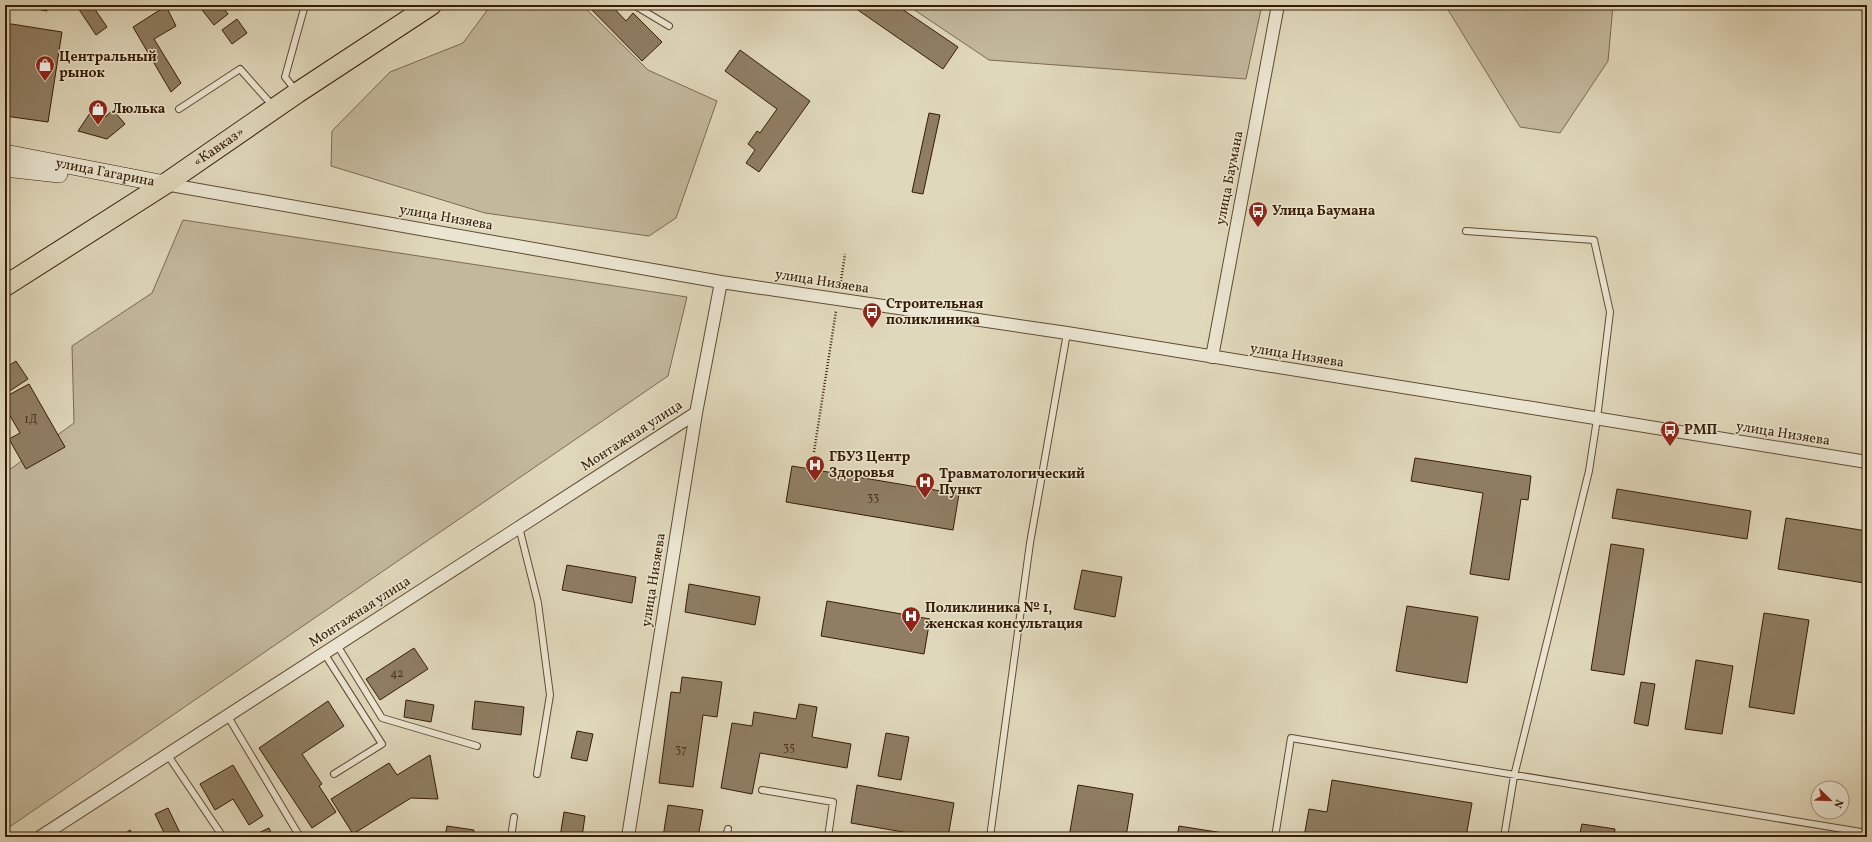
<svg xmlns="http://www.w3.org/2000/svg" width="1872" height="842" font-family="Vollkorn,serif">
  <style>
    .green { fill: #c3b89c; stroke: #7d6a50 }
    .building { fill: #8f7e63; stroke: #371c03 }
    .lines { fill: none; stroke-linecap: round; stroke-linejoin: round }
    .service-casing { stroke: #614b31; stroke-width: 8 }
    .minor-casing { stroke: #614b31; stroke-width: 14 }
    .secondary-casing { stroke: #371c03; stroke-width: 18 }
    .trunk-casing { stroke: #371c03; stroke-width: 22 }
    .path { stroke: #371c03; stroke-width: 2.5; stroke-dasharray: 1 2; stroke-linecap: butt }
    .service { stroke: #ebe6d3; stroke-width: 6 }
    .minor { stroke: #ebe6d3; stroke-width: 12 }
    .secondary { stroke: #ebe6d3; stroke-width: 17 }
    .trunk { stroke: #e0d8bb; stroke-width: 20 }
    .labels { text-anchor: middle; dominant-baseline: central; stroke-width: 3; stroke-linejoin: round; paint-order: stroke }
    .number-label { font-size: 12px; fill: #4d341b }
    .poi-label { font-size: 14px; font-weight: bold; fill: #371c03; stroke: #ebe6d3; text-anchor: start }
    .street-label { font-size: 14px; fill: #371c03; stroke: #ebe6d3 }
  </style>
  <rect width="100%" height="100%" fill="#e0d8bb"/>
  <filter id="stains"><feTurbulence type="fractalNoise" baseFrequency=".005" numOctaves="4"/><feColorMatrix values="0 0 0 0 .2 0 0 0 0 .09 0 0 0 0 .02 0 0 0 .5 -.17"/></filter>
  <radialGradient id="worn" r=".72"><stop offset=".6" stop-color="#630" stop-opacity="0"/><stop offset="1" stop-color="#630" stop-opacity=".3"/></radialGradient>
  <path class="green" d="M491 5H582L648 70 717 101 676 218 649 236 485 213 331 166 332 131 390 72 463 43Z
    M907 5H1262L1246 79 989 60Z
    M1445 5H1613L1608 61 1560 133 1520 127Z
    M183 220 687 297 668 376 5 830V473L74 423 72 346 152 293Z"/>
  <path class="building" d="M15 5H44L47 11Z
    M76 5H92L107 27 96 35Z
    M198 5H221L228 14 214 25Z
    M587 5H611L626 21 633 13 662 42 642 61Z
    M857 5H896L958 47 943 69 855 8Z
    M166 6 176 26 154 39 181 83 171 92 133 27Z
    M237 19 247 33 232 44 222 30Z
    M5 23 62 32 48 122 5 116Z
    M740 50 810 101 759 172 746 163 755 150 748 144 757 131 760 133 777 109 725 71Z
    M94 107 105 117 113 110 125 124 107 139 78 131Z
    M929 113 940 115 923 194 912 192Z
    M16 361 28 379 5 394V368Z
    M29 384 65 447 26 469 9 439 20 433 5 407V397Z
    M1415 458 1531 476 1528 500 1521 499 1509 580 1470 574 1483 493 1411 481Z
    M792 466 959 494 953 530 786 502Z
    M1617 489 1751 511 1747 539 1612 518Z
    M1786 518 1867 531V561L1864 583 1778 569Z
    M1611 544 1644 549 1624 675 1591 670Z
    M567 565 636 577 632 603 562 590Z
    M1082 570 1122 577 1115 617 1074 609Z
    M689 584 760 597 755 625 685 612Z
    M827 601 930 619 924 654 821 636Z
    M1407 606 1478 617 1467 683 1396 671Z
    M1764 613 1809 620 1794 714 1749 707Z
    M414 648 428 669 380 700 366 679Z
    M1696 660 1733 666 1722 734 1685 729Z
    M682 677 722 682 717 717 703 715 693 787 659 783 671 692 680 693Z
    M1641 682 1655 684 1648 726 1634 723Z
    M406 700 434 705 431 722 404 717Z
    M328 701 344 726 302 754 322 784 319 786 336 812 312 828 259 748Z
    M475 701 524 707 521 735 472 729Z
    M799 704 817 707 812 737 851 744 847 768 760 753 752 794 721 788 732 723 752 726 754 712 796 719Z
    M577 731 593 734 587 761 571 758Z
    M886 733 909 737 901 780 878 776Z
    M430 755 438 799 411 798 353 834 331 799 389 763 397 775Z
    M233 765 263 816 249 825 233 799 215 810 200 784Z
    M1332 780 1472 803 1466 837H1304L1309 809 1327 812Z
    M857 785 954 803 948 837H932L851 823Z
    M1078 785 1133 794 1126 837H1069Z
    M668 805 703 810 698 837H663Z
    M168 808 182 837H166L155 814Z
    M564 812 585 816 582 837H560Z
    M1582 824 1615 829 1614 837H1579Z
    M447 826 474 830 473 837H445Z
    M1179 826 1223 833V837H1177Z
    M269 828 273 837H250Z
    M130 830 134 837H120Z
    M482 835 498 837H481Z"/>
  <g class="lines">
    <g class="service-casing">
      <path id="service" d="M634 5 669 26
        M296 91 285 77 305 5
        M179 109 240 69 273 106
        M1466 231 1594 240 1610 312 1597 419 1589 471 1514 776 1504 837
        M519 527 538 603 550 695 537 774
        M337 645 382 718 477 746
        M324 653 382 744 334 774
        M227 715 300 837
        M167 754 223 837
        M762 790 833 802 828 837
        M511 837 514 817
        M726 837 728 829
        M990 837 1030 543 1067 333
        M1275 837 1291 738 1867 833"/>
    </g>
    <g class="minor-casing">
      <path id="minor" d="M165 184 721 282 1067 333 1867 462
        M1212 357 1278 5
        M40 837 696 413
        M628 837 696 413 721 282"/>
    </g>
    <g class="secondary-casing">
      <g id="secondary">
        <path id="s1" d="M5 153 165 184"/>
        <path d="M5 168 59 174"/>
      </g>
    </g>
    <g class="trunk-casing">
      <g id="trunk">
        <path id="s2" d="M5 286 165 184 297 93 431 5"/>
      </g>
    </g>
    <path class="path" d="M840 287 845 254
      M814 452 836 311"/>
    <use href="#service" class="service"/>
    <use href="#minor" class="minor"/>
    <use href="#secondary" class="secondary"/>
    <use href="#trunk" class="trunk"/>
  </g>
  <defs>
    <g id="shop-pin" transform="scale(1)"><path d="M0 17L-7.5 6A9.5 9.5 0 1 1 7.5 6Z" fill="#8f2418" stroke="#ebe6d3"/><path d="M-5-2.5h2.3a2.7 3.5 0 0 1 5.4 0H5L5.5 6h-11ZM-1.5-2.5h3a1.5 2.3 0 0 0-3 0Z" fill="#fff"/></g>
    <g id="bus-pin" transform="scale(1)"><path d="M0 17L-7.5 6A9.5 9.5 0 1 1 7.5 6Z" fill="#8f2418" stroke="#ebe6d3"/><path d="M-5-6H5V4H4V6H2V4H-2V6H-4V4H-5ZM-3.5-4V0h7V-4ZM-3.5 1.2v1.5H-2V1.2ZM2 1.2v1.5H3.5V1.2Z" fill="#fff"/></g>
    <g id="hospital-pin" transform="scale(1)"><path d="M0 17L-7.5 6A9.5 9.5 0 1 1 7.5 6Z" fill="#8f2418" stroke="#ebe6d3"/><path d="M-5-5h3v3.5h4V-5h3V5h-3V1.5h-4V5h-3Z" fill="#fff"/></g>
  </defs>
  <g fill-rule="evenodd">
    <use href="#shop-pin" x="45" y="65"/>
    <use href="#shop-pin" x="98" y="109"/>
    <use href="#bus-pin" x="1258" y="211"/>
    <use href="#bus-pin" x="872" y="312"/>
    <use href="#bus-pin" x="1670" y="430"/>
    <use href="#hospital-pin" x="815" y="465"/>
    <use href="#hospital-pin" x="925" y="482"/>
    <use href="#hospital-pin" x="911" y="616"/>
  </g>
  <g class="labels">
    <g class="number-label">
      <text x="31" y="420">1Д</text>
      <text x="873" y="498">33</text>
      <text x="397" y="674">42</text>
      <text x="789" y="748">35</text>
      <text x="681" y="750">37</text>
    </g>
    <g class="poi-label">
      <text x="59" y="57">Центральный<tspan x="59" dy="16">рынок</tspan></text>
      <text x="112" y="109">Люлька</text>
      <text x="1272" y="211">Улица Баумана</text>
      <text x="886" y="304">Строительная<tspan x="886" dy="16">поликлиника</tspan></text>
      <text x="1684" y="430">РМП</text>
      <text x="829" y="457">ГБУЗ Центр<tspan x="829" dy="16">Здоровья</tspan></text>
      <text x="939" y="474">Травматологический<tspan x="939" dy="16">Пункт</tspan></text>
      <text x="925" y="608">Поликлиника № 1,<tspan x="925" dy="16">женская консультация</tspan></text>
    </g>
    <g class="street-label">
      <text stroke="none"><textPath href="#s2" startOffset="255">«Кавказ»</textPath></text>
      <text stroke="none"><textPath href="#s1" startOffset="102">улица Гагарина</textPath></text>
      <text transform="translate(1230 178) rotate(-79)">улица Баумана</text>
      <text transform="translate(446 218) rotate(10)">улица Низяева</text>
      <text transform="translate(822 282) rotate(9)">улица Низяева</text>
      <text transform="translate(1297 356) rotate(9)">улица Низяева</text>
      <text transform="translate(1783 434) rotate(9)">улица Низяева</text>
      <text transform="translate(632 436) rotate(-33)">Монтажная улица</text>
      <text transform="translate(654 580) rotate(-81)">улица Низяева</text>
      <text transform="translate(360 612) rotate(-33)">Монтажная улица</text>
    </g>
  </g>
  <rect width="1872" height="842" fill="none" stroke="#e0d8bb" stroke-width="20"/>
  <rect x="6" y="6" width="1860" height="830" fill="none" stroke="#371c03" stroke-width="2"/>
  <rect x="10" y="10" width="1852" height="822" fill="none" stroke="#371c03"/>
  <g transform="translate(1830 800) rotate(113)"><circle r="19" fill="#ebe6d3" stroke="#a39580"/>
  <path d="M0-3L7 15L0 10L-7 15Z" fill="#8f2418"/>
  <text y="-6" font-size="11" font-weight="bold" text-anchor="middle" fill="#371c03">N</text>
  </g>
  <rect width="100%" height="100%" filter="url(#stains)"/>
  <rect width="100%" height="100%" fill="url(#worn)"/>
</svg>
